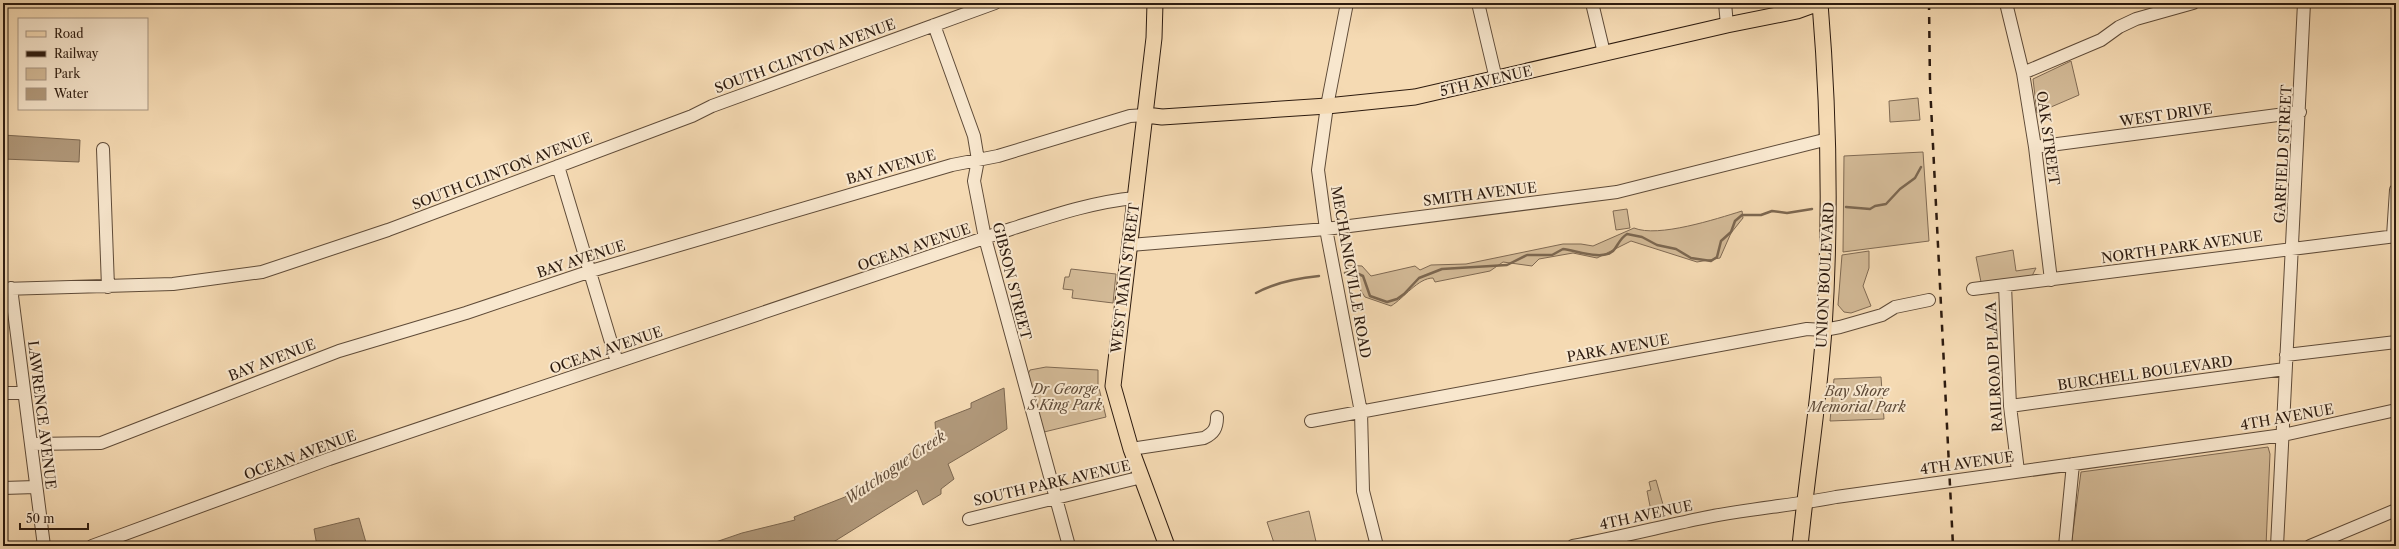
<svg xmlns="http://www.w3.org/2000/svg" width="2399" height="549" font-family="'Libre Caslon Text',serif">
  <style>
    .green { fill: #d3ba97; stroke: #806a53 }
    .water { fill: #b1997b; stroke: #7c6750 }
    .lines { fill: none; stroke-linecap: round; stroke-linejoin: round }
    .stream { stroke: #7c6750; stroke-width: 2.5 }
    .minor-casing { stroke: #5f4b38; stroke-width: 14 }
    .major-casing { stroke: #2d1b0f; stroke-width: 17 }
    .minor { stroke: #f8e7ce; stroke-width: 12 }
    .major { stroke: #f5dab3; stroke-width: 15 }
    .rail { stroke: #2d1b0f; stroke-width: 2.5; stroke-dasharray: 7 7; stroke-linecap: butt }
    .labels { text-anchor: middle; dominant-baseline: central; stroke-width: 4; stroke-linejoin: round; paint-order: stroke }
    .street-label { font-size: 14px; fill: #2d1b0f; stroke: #f8e7ce }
    .park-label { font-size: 14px; font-style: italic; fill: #5f4b38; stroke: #f8e7ce }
    .water-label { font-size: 15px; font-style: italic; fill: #624d3a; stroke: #f8e7ce }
  </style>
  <rect width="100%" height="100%" fill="#f5dab3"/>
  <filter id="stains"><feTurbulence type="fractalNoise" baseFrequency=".005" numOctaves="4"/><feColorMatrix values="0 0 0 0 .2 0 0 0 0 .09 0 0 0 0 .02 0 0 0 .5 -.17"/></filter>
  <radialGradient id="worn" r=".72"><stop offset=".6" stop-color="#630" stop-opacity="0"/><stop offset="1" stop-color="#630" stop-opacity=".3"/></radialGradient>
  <path class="green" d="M2071 61 2079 95 2037 113 2033 79Z
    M1918 98 1920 120 1890 122 1889 101Z
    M1923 152 1929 241 1843 252 1844 156Z
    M1627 209 1630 228 1616 230 1613 211Z
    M1742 211 1743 218 1731 233 1720 258 1697 262 1631 241 1597 258 1573 253 1539 259 1532 266 1503 262 1490 271 1435 282 1433 278C1418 278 1404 298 1391 306L1365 297 1344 265 1362 266 1371 276 1415 266 1420 270 1431 265 1466 264 1563 244H1581L1593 246 1634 228C1658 238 1716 219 1742 211Z
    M2013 250 2016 271 2036 268 2032 276 1981 282 1976 257Z
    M1869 251V268L1863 286 1871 306 1851 313 1844 312 1838 305 1842 255Z
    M1071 269 1116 274 1113 303 1072 298 1073 290 1063 289 1065 277H1069Z
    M1046 367 1098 370V384L1106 417 1044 432 1028 374 1030 370Z
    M1881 377 1884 419 1830 421 1834 379Z
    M2268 447 2270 454 2266 546H2071L2081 472Z
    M1656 480 1664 508 1651 511 1647 491 1651 490 1649 482Z
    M1309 511 1317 546H1275L1267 522Z"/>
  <path class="water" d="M3 135 80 140 79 162 3 159Z
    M1004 388 1007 429 948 464 954 479 941 489V494L923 505 917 490 827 546H704L742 533 795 520 794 517 845 497 936 436 935 422 971 408V403Z
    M359 518 367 546H317L314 529Z"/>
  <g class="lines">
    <path class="stream" d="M1846 207 1870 209 1875 206 1886 204 1900 189 1915 178 1921 167
      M1345 273 1352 271 1363 276 1370 296 1387 302 1397 299 1404 294 1419 278 1442 269 1507 265 1527 255H1552L1563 249C1575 250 1602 261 1613 251 1618 246 1619 239 1627 234L1642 237 1657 245 1676 249 1691 258 1711 261 1717 257 1721 241 1731 232 1735 221 1742 215H1761L1772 211 1787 213 1812 209
      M1256 293C1274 283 1299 278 1319 276"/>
    <g class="minor-casing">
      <path id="minor" d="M1347 3 1327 106 1318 170 1326 229 1361 412 1363 491 1377 546
        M1478 3 1496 79
        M1592 3 1604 53
        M1725 3 1727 25
        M2006 3 2023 73 2035 147 2051 280
        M934 25 974 136 978 160 974 181 985 238 1069 546
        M2023 73 2101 40 2119 27 2136 19 2193 3
        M2035 147 2300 112
        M103 149 108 287
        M558 166 617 362
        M2393 236 2396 190
        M1130 245 1326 229 1617 192 1828 139
        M2005 285 2010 406 2018 471
        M11 288 44 546
        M3 289 173 284 262 272 388 230 692 116 712 106 995 3
        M1973 289 2396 236
        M2286 355 2396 342
        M3 393H24
        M2010 406 2285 369
        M1311 421 1731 343 1807 329 1824 330 1840 327 1882 315 1895 307 1929 300
        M31 444 101 443 339 351 466 313 591 271 952 165 998 156 1130 116 1146 115
        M1131 449 1204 438C1214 433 1217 428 1217 417
        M3 488 36 487
        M969 519 1142 477
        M92 546 329 459 1011 229C1052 216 1092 202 1135 198
        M1573 546C1615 538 1656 528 1698 519 1744 509 1790 506 1836 497L2283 435 2396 410
        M2065 546 2073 464
        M2277 546 2304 3
        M2310 546 2396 510"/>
    </g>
    <g class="major-casing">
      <path id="major" d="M1155 3 1154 38 1113 386 1131 449 1167 546
        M1146 115 1162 117 1327 106 1415 97 1727 25 1797 11 1819 3
        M1800 546C1807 474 1819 402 1824 329 1831 220 1829 112 1820 3"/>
    </g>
    <use href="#minor" class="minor"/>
    <use href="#major" class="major"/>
    <path class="rail" d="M1929 3 1930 85 1953 546"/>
  </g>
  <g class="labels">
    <g class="street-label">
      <text transform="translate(805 56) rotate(-20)">SOUTH CLINTON AVENUE</text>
      <text transform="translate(1486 81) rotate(-13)">5TH AVENUE</text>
      <text transform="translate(2166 115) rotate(-8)">WEST DRIVE</text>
      <text transform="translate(2048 138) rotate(82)">OAK STREET</text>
      <text transform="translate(2283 154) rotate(-87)">GARFIELD STREET</text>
      <text transform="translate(891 167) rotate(-16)">BAY AVENUE</text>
      <text transform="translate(502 171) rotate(-21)">SOUTH CLINTON AVENUE</text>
      <text transform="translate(1480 194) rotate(-7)">SMITH AVENUE</text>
      <text transform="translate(914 247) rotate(-19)">OCEAN AVENUE</text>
      <text transform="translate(2182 247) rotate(-8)">NORTH PARK AVENUE</text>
      <text transform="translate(581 259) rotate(-18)">BAY AVENUE</text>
      <text transform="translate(1351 272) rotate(80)">MECHANICVILLE ROAD</text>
      <text transform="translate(1825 275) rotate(-87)">UNION BOULEVARD</text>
      <text transform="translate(1125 278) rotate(-83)">WEST MAIN STREET</text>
      <text transform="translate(1012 281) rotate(76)">GIBSON STREET</text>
      <text transform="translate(1618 348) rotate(-10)">PARK AVENUE</text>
      <text transform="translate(606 350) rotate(-19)">OCEAN AVENUE</text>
      <text transform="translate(272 360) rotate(-21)">BAY AVENUE</text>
      <text transform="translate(1994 367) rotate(-93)">RAILROAD PLAZA</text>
      <text transform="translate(2145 373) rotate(-8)">BURCHELL BOULEVARD</text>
      <text transform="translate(42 415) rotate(83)">LAWRENCE AVENUE</text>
      <text transform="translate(2287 417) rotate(-10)">4TH AVENUE</text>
      <text transform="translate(300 455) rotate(-20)">OCEAN AVENUE</text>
      <text transform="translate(1967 463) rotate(-8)">4TH AVENUE</text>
      <text transform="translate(1052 483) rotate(-13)">SOUTH PARK AVENUE</text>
      <text transform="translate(1646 515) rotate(-12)">4TH AVENUE</text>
    </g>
    <g class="park-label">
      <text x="1065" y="389">Dr George<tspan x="1065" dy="16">S King Park</tspan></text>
      <text x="1857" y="391">Bay Shore<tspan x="1857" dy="16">Memorial Park</tspan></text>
    </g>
    <g class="water-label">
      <text transform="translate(895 467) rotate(-34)">Watchogue Creek</text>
    </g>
  </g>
  <rect width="2399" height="549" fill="none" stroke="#f5dab3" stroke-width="16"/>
  <rect x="4" y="4" width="2391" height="541" fill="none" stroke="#2d1b0f" stroke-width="2"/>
  <rect x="8" y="8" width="2383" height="533" fill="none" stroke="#2d1b0f"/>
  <rect x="18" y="18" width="130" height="92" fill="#f8e7ce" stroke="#a79582"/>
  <rect x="26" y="31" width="20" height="6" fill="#f5dab3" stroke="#a79582"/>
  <text x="54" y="38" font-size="12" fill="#2d1b0f">Road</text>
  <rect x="26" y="51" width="20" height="6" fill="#2d1b0f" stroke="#a79582"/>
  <text x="54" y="58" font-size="12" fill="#2d1b0f">Railway</text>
  <rect x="26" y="68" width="20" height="12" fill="#d3ba97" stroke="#a79582"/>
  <text x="54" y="78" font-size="12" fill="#2d1b0f">Park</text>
  <rect x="26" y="88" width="20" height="12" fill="#b1997b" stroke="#a79582"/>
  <text x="54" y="98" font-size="12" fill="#2d1b0f">Water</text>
  <path d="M20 523v6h68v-6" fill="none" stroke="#2d1b0f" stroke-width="2"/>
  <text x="26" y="523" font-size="12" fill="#2d1b0f" stroke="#f8e7ce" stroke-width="3" paint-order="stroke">50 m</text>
  <rect width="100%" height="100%" filter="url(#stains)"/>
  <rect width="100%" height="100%" fill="url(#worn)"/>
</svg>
